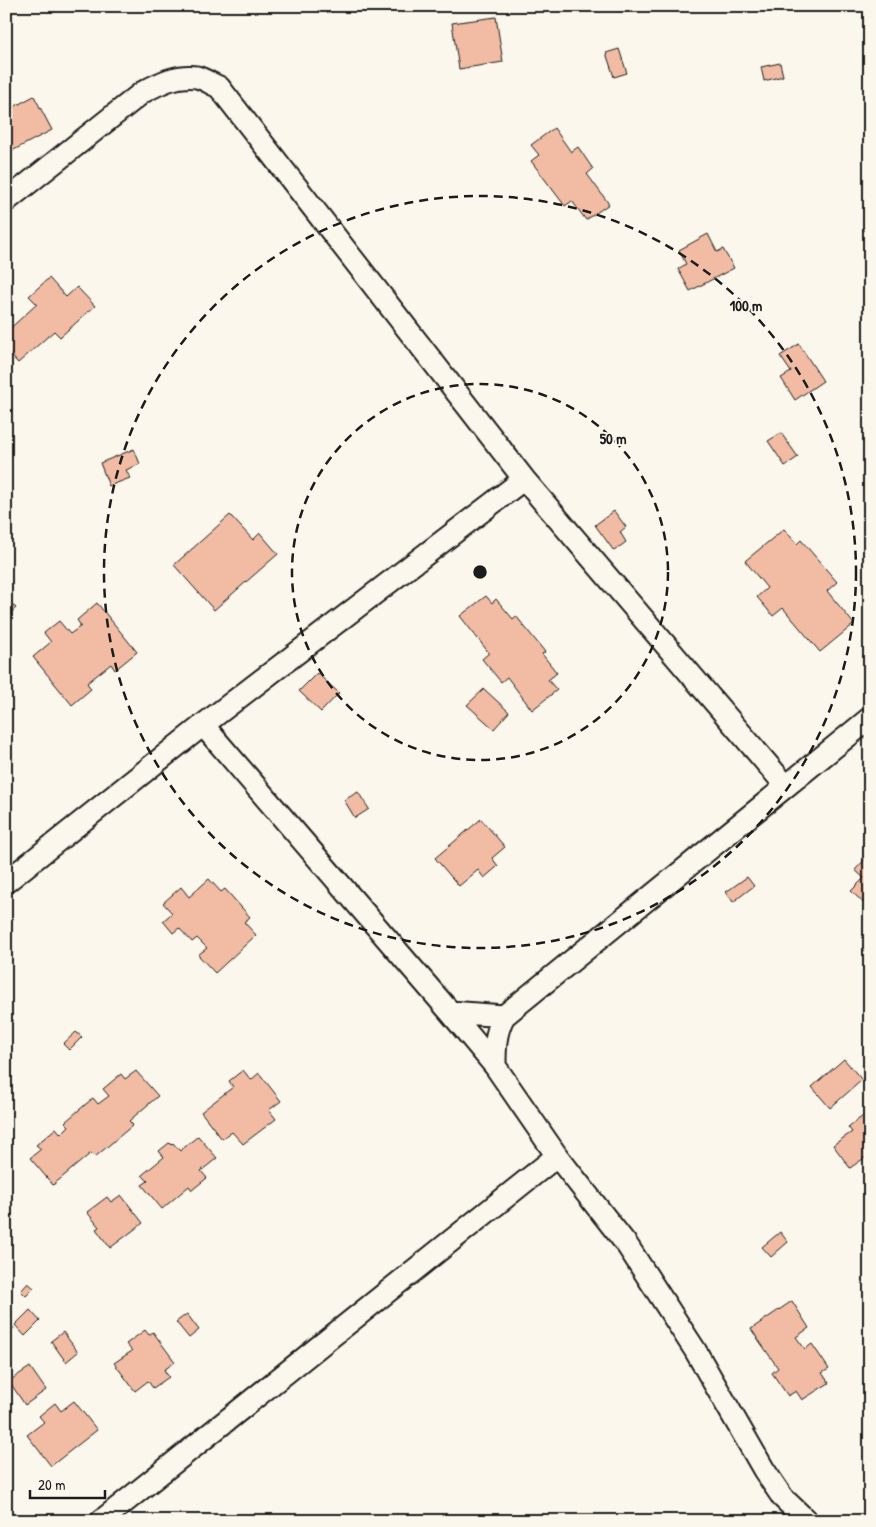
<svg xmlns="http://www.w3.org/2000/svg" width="876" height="1527" font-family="'Patrick Hand',sans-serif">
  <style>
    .building { fill: #f1bca3; stroke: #1c1c1c }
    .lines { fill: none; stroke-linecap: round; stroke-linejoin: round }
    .street-casing { stroke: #1c1c1c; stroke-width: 25 }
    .street { stroke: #fbf7ec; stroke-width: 21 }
    .ring { fill: none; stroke: #1c1c1c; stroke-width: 2.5; stroke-dasharray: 9 6 }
    .centre { fill: #1c1c1c; stroke: #fbf7ec; stroke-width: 2.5 }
    .ring-label { font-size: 15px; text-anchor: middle; font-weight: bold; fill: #1c1c1c; stroke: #fbf7ec; stroke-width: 4; stroke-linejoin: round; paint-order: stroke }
  </style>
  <rect width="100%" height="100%" fill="#fbf7ec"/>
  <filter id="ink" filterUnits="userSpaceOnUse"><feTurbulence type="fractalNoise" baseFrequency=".02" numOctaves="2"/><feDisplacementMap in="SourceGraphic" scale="10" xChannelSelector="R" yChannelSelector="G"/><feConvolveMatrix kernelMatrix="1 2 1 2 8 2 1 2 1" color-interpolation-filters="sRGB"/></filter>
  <g filter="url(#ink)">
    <path class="building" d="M838 6H855L845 14Z
      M496 17 503 62 459 69 452 23Z
      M619 49 627 73 614 77 606 53Z
      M780 63 783 76 764 81 761 67Z
      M34 96 52 130 6 154V111Z
      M554 128 571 152 578 147 593 169 587 174 609 204 586 220 572 201 565 206 531 161 539 155 531 145Z
      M708 234 717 252 723 249 734 268 690 291 678 269 686 264 679 250Z
      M49 278 66 297 77 287 95 306 60 337 54 331 18 363 6 350V332L37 304 29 296Z
      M799 344 823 381 795 400 781 378 791 372 780 356Z
      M781 433 798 457 785 466 768 441Z
      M134 449 140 464 126 470 130 478 109 486 100 463Z
      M614 511 626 527 620 532 626 542 614 551 595 525Z
      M230 515 253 540 260 533 278 554 214 610 174 565Z
      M784 529 797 544 801 540 837 582 827 591 854 624 820 652 783 608 773 616 757 597 767 588 745 561Z
      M486 596 492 603 496 599 513 619 516 616 545 652 542 654 557 673 548 680 557 690 532 710 507 677 501 682 482 659 489 653 460 616Z
      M9 601 16 608 6 617V604Z
      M97 603 137 652 115 670 111 664 87 683 91 689 72 705 33 657 51 642 44 633 59 621 70 634 81 626 77 620Z
      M317 673 339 693 321 712 299 691Z
      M484 689 509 712 494 729 467 705Z
      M358 792 369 809 355 818 344 800Z
      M481 819 505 847 492 858 498 866 484 878 478 870 459 886 435 858Z
      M869 855H870L869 908 851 891 864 878 855 870Z
      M747 877 754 886 733 902 726 892Z
      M209 879 221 892 225 889 250 917 244 922 256 935 215 973 198 955 207 948 197 938 192 942 179 928 173 933 163 921 172 913 163 903 181 887 189 897Z
      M76 1032 82 1037 69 1050 63 1044Z
      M844 1059 862 1080 830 1108 812 1087Z
      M243 1070 251 1080 259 1073 281 1101 269 1110 276 1119 243 1144 232 1132 222 1139 201 1112 233 1087 229 1081Z
      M136 1071 158 1096 129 1121 133 1125 95 1157 91 1153 53 1185 30 1158 41 1149 36 1145 56 1128 61 1134 69 1126 65 1122 93 1098 98 1104 109 1096 103 1089 121 1074 125 1079Z
      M870 1111V1154L850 1168 833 1145 852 1132 848 1127Z
      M198 1136 217 1158 201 1171 207 1178 192 1190 189 1186 162 1209 142 1185 148 1181 142 1175 164 1157 159 1151 169 1143 171 1145 173 1143 180 1151Z
      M121 1195 143 1223 110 1248 96 1229 99 1227 87 1212 107 1197 111 1202Z
      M780 1232 788 1242 771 1257 762 1247Z
      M28 1283 34 1288 26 1296 21 1291Z
      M792 1301 809 1328 796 1337 805 1349 812 1344 829 1369 822 1373 829 1383 802 1400 796 1391 788 1396 772 1373 778 1368 751 1329Z
      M30 1310 40 1321 25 1336 15 1325Z
      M187 1314 199 1330 189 1338 176 1322Z
      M6 1321 14 1328 6 1336Z
      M145 1330 149 1335 153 1332 175 1362 164 1370 169 1377 153 1388 148 1381 135 1391 114 1363 132 1351 126 1344Z
      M63 1332 78 1352 66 1362 51 1341Z
      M30 1367 46 1390 25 1405 9 1381Z
      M74 1401 97 1430 51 1466 27 1435 44 1422 39 1416 55 1403 61 1411Z
      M491 1515 497 1521H486Z"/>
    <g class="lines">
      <g class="street-casing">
        <path id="street" d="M6 201 143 92C160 83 177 74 197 77 204 79 212 84 219 87L524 479 786 786
          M203 725 450 1012 495 1066 557 1156 627 1245 695 1350 764 1470 783 1498 807 1521
          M6 882 203 725 524 479
          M450 1012 504 1016
          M495 1066C495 1048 495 1033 504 1016L870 718
          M101 1521 557 1156"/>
      </g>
      <use href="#street" class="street"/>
    </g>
  </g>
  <g class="ring">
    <circle cx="480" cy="572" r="188"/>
    <circle cx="480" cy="572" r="376"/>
  </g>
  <circle cx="480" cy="572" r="8" class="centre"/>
  <g class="ring-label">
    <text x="746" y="311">100 m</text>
    <text x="613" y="444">50 m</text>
  </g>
  <rect width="876" height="1527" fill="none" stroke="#fbf7ec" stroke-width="25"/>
  <rect x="12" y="12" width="851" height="1502" fill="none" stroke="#1c1c1c" stroke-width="2" filter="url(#ink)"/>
  <path d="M30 1490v8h75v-8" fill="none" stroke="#1c1c1c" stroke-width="2.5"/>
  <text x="38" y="1490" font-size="15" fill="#1c1c1c" stroke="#fbf7ec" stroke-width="4" paint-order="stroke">20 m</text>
</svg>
